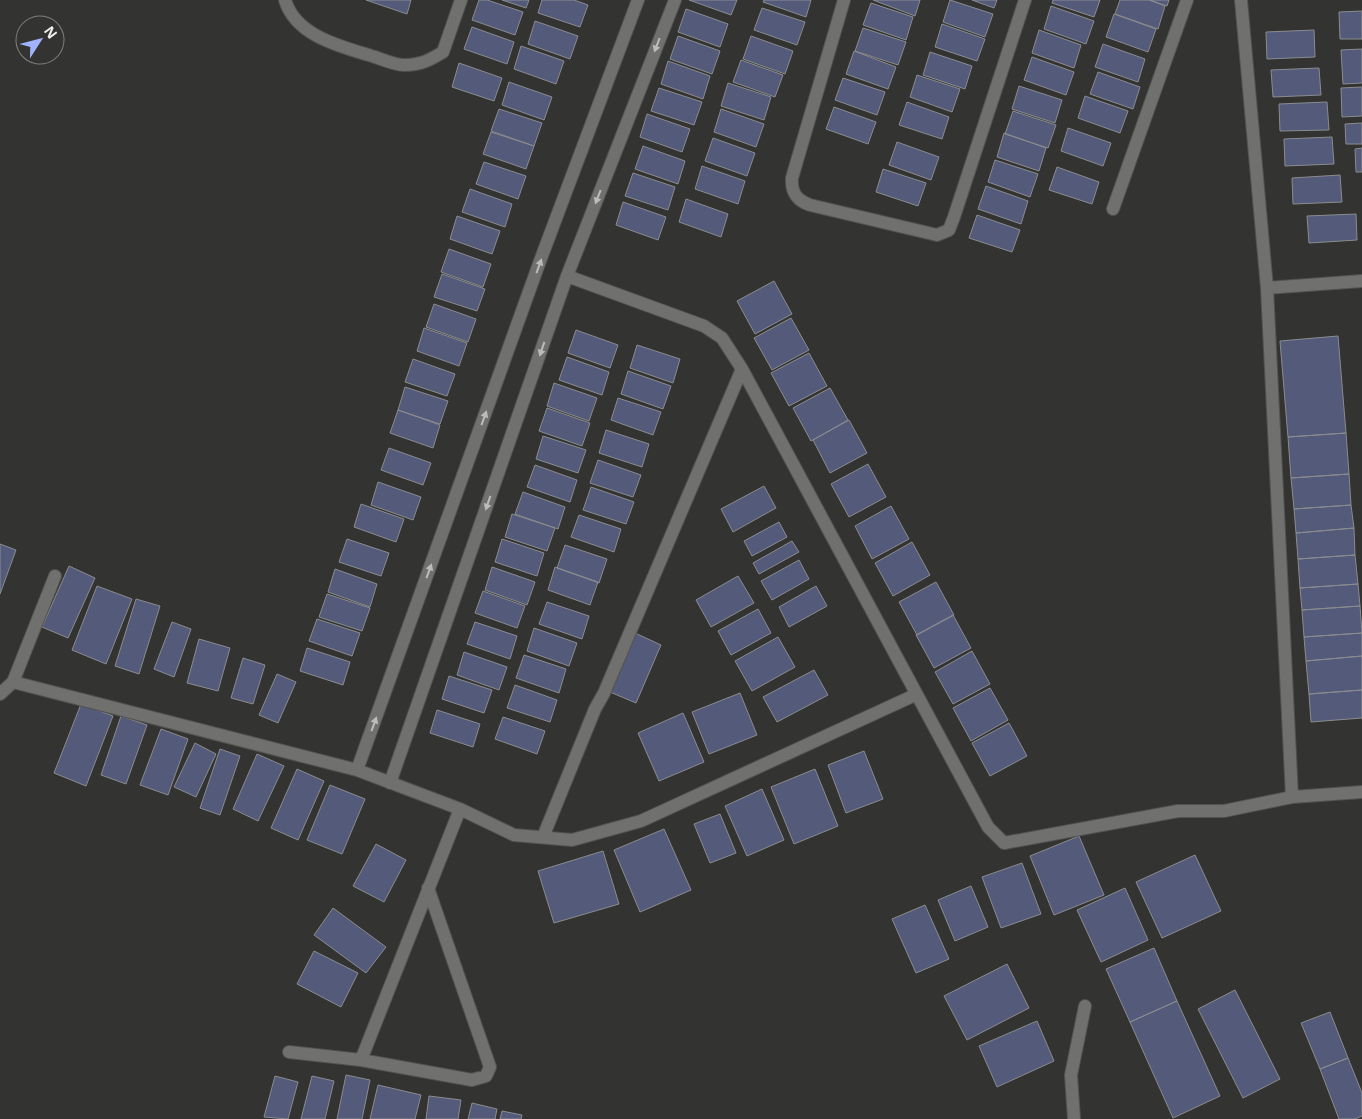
<svg xmlns="http://www.w3.org/2000/svg" width="1362" height="1119" font-family="'Noto Sans',sans-serif">
  <style>
    .building { fill: #535a7a; stroke: #8b8c8f }
    .lines { fill: none; stroke-linecap: round; stroke-linejoin: round }
    .street-casing { stroke: #525350; stroke-width: 14 }
    .street { stroke: #70716e; stroke-width: 12 }
    .oneway { fill: #bcbdbb }
  </style>
  <rect width="100%" height="100%" fill="#333431"/>
  <path class="building" d="M366 0H411L407 14Z
    M479 0H487L523 12 515 35 472 20Z
    M502 0H529L526 8Z
    M542 0H574L588 5 580 27 538 13Z
    M689 0H737L731 15Z
    M764 0H811L806 17 763 2Z
    M873 0H920L915 16Z
    M950 0 993 14 985 37 943 22Z
    M972 0H997L994 8Z
    M1053 0H1100L1094 17 1052 3Z
    M1120 0H1149L1165 6 1158 29 1115 14Z
    M1150 0H1169L1167 6Z
    M871 3 913 17 906 40 863 25Z
    M1051 6 1094 21 1086 44 1044 29Z
    M762 8 805 22 797 45 754 30Z
    M686 9 728 24 720 47 678 32Z
    M1362 11V39H1340L1339 12Z
    M1114 14 1156 29 1148 52 1106 37Z
    M535 21 578 36 570 59 528 44Z
    M942 24 985 39 977 61 935 47Z
    M472 27 514 42 507 64 464 49Z
    M863 28 906 42 898 65 855 51Z
    M1039 30 1081 45 1074 68 1032 53Z
    M1314 30 1315 57 1267 59 1266 32Z
    M678 36 720 51 712 74 670 59Z
    M751 36 793 51 785 74 743 59Z
    M1103 44 1145 59 1138 82 1095 67Z
    M521 46 564 61 556 84 514 69Z
    M1362 49V83L1343 84 1341 50Z
    M854 51 896 67 888 89 846 74Z
    M930 52 972 66 965 89 923 75Z
    M1032 57 1074 72 1066 95 1024 80Z
    M741 60 783 75 775 97 733 82Z
    M668 61 710 76 703 99 661 84Z
    M459 63 502 78 494 101 452 87Z
    M1319 68 1321 95 1273 97 1271 70Z
    M1098 72 1140 87 1133 109 1090 94Z
    M917 75 960 89 952 112 910 97Z
    M843 78 885 92 877 115 835 100Z
    M509 82 552 97 544 120 502 105Z
    M728 83 771 97 764 120 721 106Z
    M1019 86 1062 100 1055 123 1012 109Z
    M1362 87V116L1342 117 1341 88Z
    M659 88 702 102 694 125 651 111Z
    M1085 96 1128 111 1120 133 1078 118Z
    M907 102 949 117 942 139 899 125Z
    M1327 102 1329 130 1280 131 1279 104Z
    M834 107 876 122 868 144 826 129Z
    M499 109 542 123 534 146 491 131Z
    M721 109 764 124 756 147 714 132Z
    M1013 111 1056 125 1048 148 1005 134Z
    M647 114 690 129 682 152 640 137Z
    M1362 123V144H1346L1345 124Z
    M1068 128 1111 143 1103 166 1061 151Z
    M491 132 534 146 526 169 483 154Z
    M1004 133 1046 148 1039 171 997 157Z
    M1332 137 1334 164 1285 166 1284 139Z
    M713 138 755 153 747 176 705 161Z
    M897 142 939 157 931 180 889 165Z
    M643 146 685 161 678 184 635 169Z
    M1362 148V172H1356L1355 149Z
    M995 160 1038 174 1030 197 988 182Z
    M484 162 526 176 518 199 476 184Z
    M702 166 745 181 738 204 695 189Z
    M1057 167 1099 182 1092 204 1049 190Z
    M883 169 926 183 918 206 876 192Z
    M633 173 675 187 668 210 625 196Z
    M1340 175 1342 202 1293 204 1292 178Z
    M986 186 1028 201 1021 224 978 209Z
    M470 189 512 204 505 227 462 212Z
    M686 199 728 214 721 237 679 222Z
    M623 202 666 217 658 240 616 225Z
    M1356 214 1357 240 1309 243 1307 216Z
    M977 215 1020 230 1012 252 969 238Z
    M457 216 500 231 492 254 450 239Z
    M449 249 491 264 483 287 441 272Z
    M442 274 485 289 477 311 434 297Z
    M774 281 792 314 755 334 737 301Z
    M434 304 476 319 468 342 426 327Z
    M791 318 809 350 772 370 754 338Z
    M424 328 467 343 459 366 417 351Z
    M576 330 618 345 610 368 568 353Z
    M1338 336 1346 433 1288 437 1280 341Z
    M637 345 680 359 673 383 630 368Z
    M809 353 827 386 789 406 771 373Z
    M567 357 609 372 602 395 559 380Z
    M413 359 455 374 447 396 405 382Z
    M628 371 671 386 663 409 621 394Z
    M554 383 597 398 589 421 547 406Z
    M405 387 448 401 440 424 398 410Z
    M830 388 848 420 811 441 793 408Z
    M618 398 661 412 653 435 611 420Z
    M547 408 590 423 582 446 539 431Z
    M398 410 440 425 433 448 390 433Z
    M849 420 867 453 830 473 813 440Z
    M606 430 649 444 642 467 599 453Z
    M1346 433 1349 474 1291 478 1288 437Z
    M543 436 586 450 578 473 536 459Z
    M389 448 431 463 423 485 381 470Z
    M598 460 641 475 633 497 590 483Z
    M868 464 886 497 849 517 831 484Z
    M535 465 577 480 570 502 527 487Z
    M1349 474 1351 505 1294 509 1291 478Z
    M378 482 421 497 413 520 371 505Z
    M764 486 776 508 733 532 721 509Z
    M591 487 634 502 626 524 583 510Z
    M523 492 565 507 558 529 515 514Z
    M361 504 404 519 396 542 354 527Z
    M1351 505 1354 528 1296 533 1294 509Z
    M891 506 909 539 872 559 855 526Z
    M512 514 555 528 547 551 505 537Z
    M579 515 621 529 614 552 571 537Z
    M779 522 787 537 752 556 744 541Z
    M1354 528 1355 555 1298 559 1296 533Z
    M347 539 389 553 381 576 339 562Z
    M502 539 544 553 537 576 495 562Z
    M792 541 799 552 759 574 753 563Z
    M912 542 930 575 893 596 875 563Z
    M0 544 16 550 0 594Z
    M565 545 607 559 599 583 557 568Z
    M1355 555 1358 584 1300 588 1298 559Z
    M799 560 809 579 772 600 761 581Z
    M69 566 95 578 68 638 42 627Z
    M492 567 535 582 527 605 485 590Z
    M555 567 598 582 590 605 548 590Z
    M335 569 377 584 370 607 328 592Z
    M738 576 754 603 711 627 696 600Z
    M936 582 954 615 917 635 899 602Z
    M1358 584 1360 606 1302 610 1300 588Z
    M97 586 132 599 106 664 72 650Z
    M816 586 827 606 789 627 779 607Z
    M483 591 525 606 517 628 475 613Z
    M327 594 370 608 362 631 319 617Z
    M136 599 160 606 139 674 115 666Z
    M547 602 589 616 582 639 539 624Z
    M1360 606 1362 633 1304 637 1302 610Z
    M758 609 771 633 731 655 718 631Z
    M953 615 971 648 934 668 916 635Z
    M317 619 360 633 352 656 309 641Z
    M172 622 191 629 174 677 154 669Z
    M475 622 517 636 510 659 467 644Z
    M534 628 577 643 569 666 527 651Z
    M635 633 661 645 636 703 610 692Z
    M1362 633V656L1306 661 1304 637Z
    M778 637 795 667 752 691 735 661Z
    M199 639 230 648 218 691 187 683Z
    M307 648 350 662 343 685 300 671Z
    M972 651 990 684 953 704 935 672Z
    M464 652 507 667 499 690 457 675Z
    M524 655 566 669 559 693 516 678Z
    M1362 656V690L1309 694 1306 661Z
    M243 658 265 665 253 704 231 698Z
    M814 670 828 695 777 722 763 697Z
    M277 674 296 682 278 723 259 715Z
    M449 676 492 690 484 713 442 699Z
    M515 685 557 700 550 722 507 708Z
    M990 688 1008 720 971 741 953 708Z
    M1362 690V718L1311 722 1309 694Z
    M740 693 757 735 709 754 692 712Z
    M81 704 113 716 86 786 54 773Z
    M437 710 480 724 473 747 430 733Z
    M683 713 704 762 659 781 638 733Z
    M121 716 147 725 126 784 101 775Z
    M503 717 545 731 537 754 495 739Z
    M1009 723 1027 756 990 776 972 743Z
    M161 729 188 739 168 795 140 785Z
    M195 743 216 754 196 797 174 787Z
    M220 749 240 756 220 815 200 808Z
    M864 751 883 799 846 813 828 765Z
    M257 754 284 766 258 821 233 809Z
    M297 769 324 781 298 840 271 828Z
    M815 769 838 826 794 844 771 787Z
    M330 785 365 799 342 854 307 840Z
    M762 789 784 840 747 856 725 806Z
    M720 814 736 853 710 863 694 824Z
    M664 829 691 890 640 912 614 850Z
    M1079 836 1104 895 1054 915 1030 856Z
    M376 844 406 860 384 902 353 886Z
    M603 851 619 904 554 923 538 871Z
    M1195 855 1221 911 1162 938 1136 882Z
    M1022 863 1041 914 1001 928 982 877Z
    M971 886 988 927 955 941 938 900Z
    M1125 888 1148 940 1101 962 1077 910Z
    M925 905 949 959 916 973 892 919Z
    M333 908 386 947 366 973 314 935Z
    M1154 948 1177 1001 1130 1022 1106 969Z
    M314 951 358 973 341 1007 297 984Z
    M1007 964 1029 1008 967 1040 944 996Z
    M1235 990 1280 1079 1243 1098 1198 1009Z
    M1177 1001 1220 1096 1173 1118 1130 1022Z
    M1330 1012 1348 1058 1320 1069 1301 1023Z
    M1037 1021 1054 1061 997 1087 979 1046Z
    M1348 1058 1362 1093V1116L1355 1119H1339L1320 1069Z
    M346 1075 370 1080 362 1119H337Z
    M275 1076 298 1082 288 1119 264 1117Z
    M312 1076 334 1081 325 1119H301Z
    M378 1085 421 1095 415 1119H370Z
    M429 1096 461 1100 458 1119H426Z
    M472 1103 497 1109 495 1119H468Z
    M502 1111 522 1115 521 1119H500Z"/>
  <g class="lines">
    <g class="street-casing">
      <path id="street" d="M285 0C296 37 343 47 375 57 384 60 395 65 404 65 421 65 430 60 443 52L461 0
        M844 0 792 178C791 192 796 200 810 205L937 235 949 230 954 217 1025 0
        M1241 0 1267 288 1292 797
        M1113 209 1187 0
        M567 276 704 326 722 338 742 369 988 827 1004 843 1178 811H1224L1292 797 1362 792
        M1267 288 1362 281
        M13 682 357 770 460 809 514 835 572 840 641 821 915 695
        M0 694 13 682 55 576
        M357 770 540 261 638 0
        M390 783 567 276 675 0
        M543 837 595 709 604 693 742 369
        M289 1052 361 1060 472 1080 486 1076 490 1067 428 888
        M361 1060 460 809
        M1074 1119 1071 1075 1085 1006"/>
    </g>
    <use href="#street" class="street"/>
  </g>
  <defs><path id="oneway-solid" d="M-6-.8H1V-3.2L6.5 0L1 3.2V.8H-6Z" transform="scale(1.25)"/></defs>
  <g class="oneway">
    <use href="#oneway-solid" transform="translate(657 45) rotate(111)"/>
    <use href="#oneway-solid" transform="translate(598 197) rotate(111)"/>
    <use href="#oneway-solid" transform="translate(539 266) rotate(-70)"/>
    <use href="#oneway-solid" transform="translate(542 349) rotate(109)"/>
    <use href="#oneway-solid" transform="translate(484 418) rotate(-70)"/>
    <use href="#oneway-solid" transform="translate(488 503) rotate(109)"/>
    <use href="#oneway-solid" transform="translate(429 571) rotate(-70)"/>
    <use href="#oneway-solid" transform="translate(374 724) rotate(-70)"/>
  </g>
  <g transform="translate(40 40) rotate(54)"><circle r="24" fill="#333431" stroke="#7e7f7d"/>
  <path d="M0-4L9 19L0 12L-9 19Z" fill="#a2b2fd"/>
  <text y="-8" font-size="14" font-weight="bold" text-anchor="middle" fill="#eff0ee">N</text>
  </g>
</svg>
